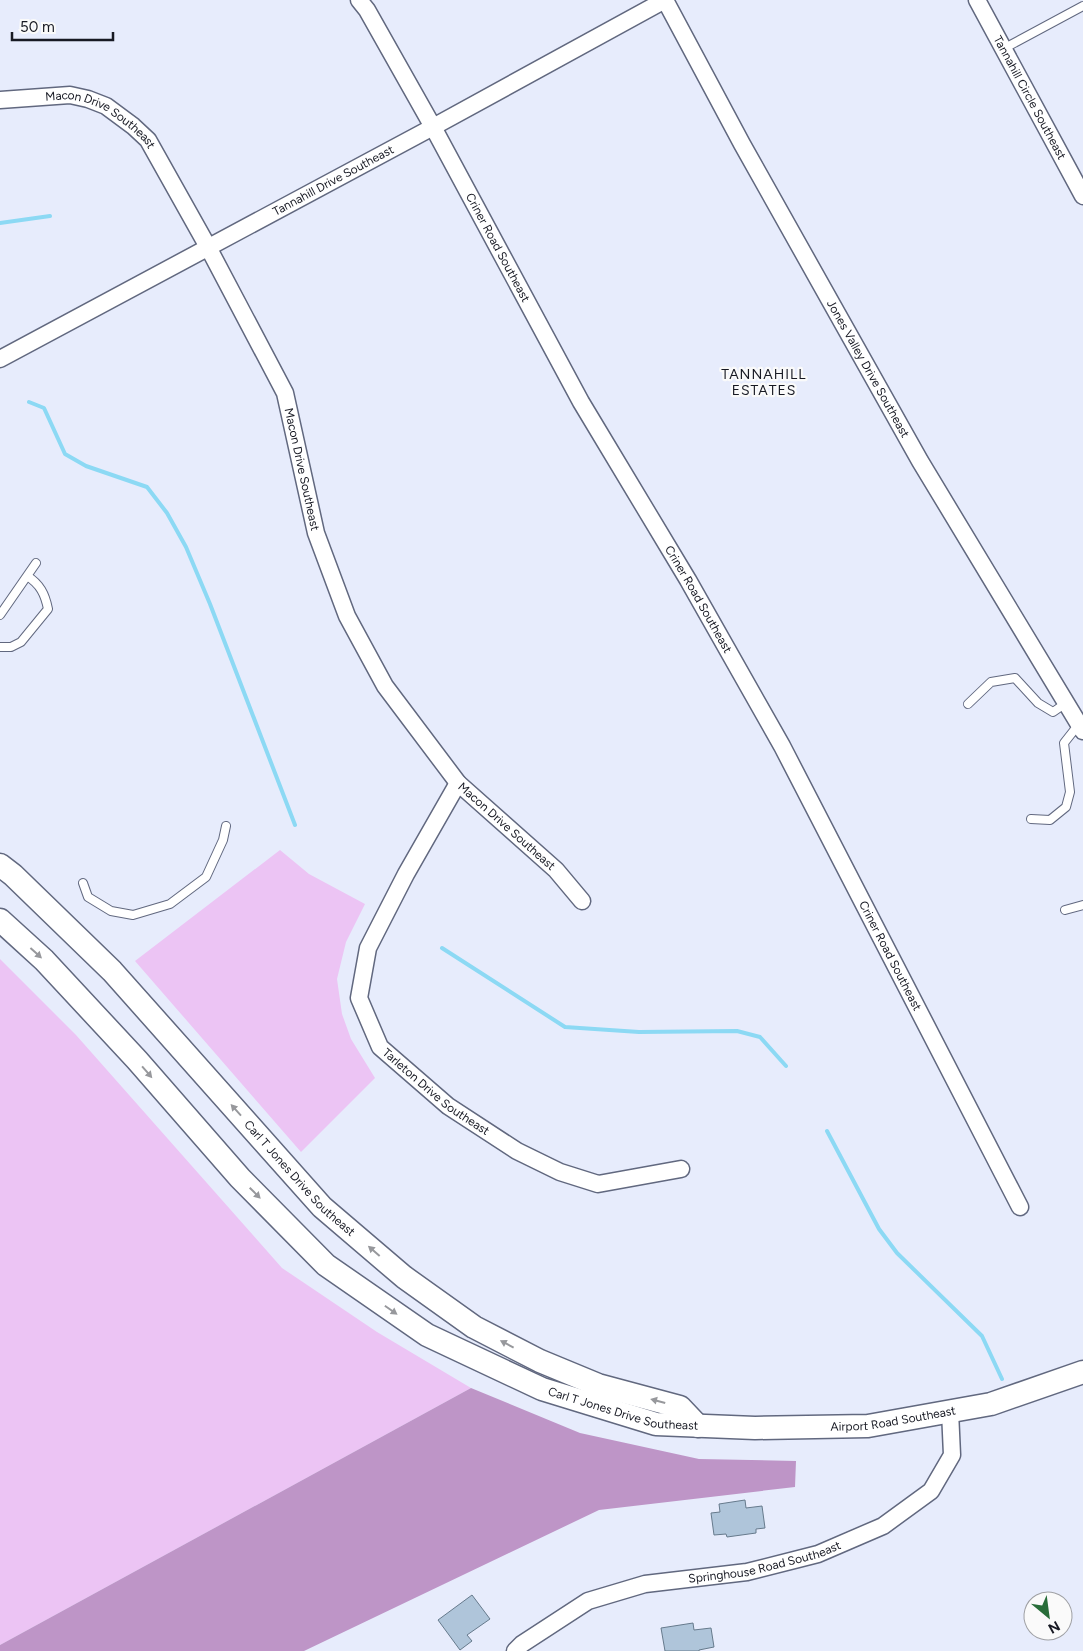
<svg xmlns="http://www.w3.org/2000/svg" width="1083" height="1651" font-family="Figtree,sans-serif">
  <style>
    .green { fill: #ecc4f4 }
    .forest { fill: #be95c7 }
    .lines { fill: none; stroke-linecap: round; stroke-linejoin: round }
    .stream { stroke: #8cd9f4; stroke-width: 4 }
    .building { fill: #afc5da; stroke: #667a8c }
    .service-casing { stroke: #61687f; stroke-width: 10 }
    .minor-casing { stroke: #61687f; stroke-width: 19 }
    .secondary-casing { stroke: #61687f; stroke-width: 25 }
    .service { stroke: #fff; stroke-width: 8 }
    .minor { stroke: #fff; stroke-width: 16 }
    .secondary { stroke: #fff; stroke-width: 22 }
    .oneway { fill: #97989c }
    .labels { text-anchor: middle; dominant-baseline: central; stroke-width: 4.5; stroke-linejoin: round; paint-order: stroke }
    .street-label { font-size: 12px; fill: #171923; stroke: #fafafa }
    .neighbourhood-label { font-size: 14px; letter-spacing: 1px; fill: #171923; stroke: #fafafa }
  </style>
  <rect width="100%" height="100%" fill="#e7ecfc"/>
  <path class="green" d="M280 850 309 874 365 904 346 942 337 979 342 1014 351 1039 375 1078 301 1152 135 961Z
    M0 959 76 1035 282 1268 377 1332 471 1388 0 1645Z"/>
  <path class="forest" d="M471 1388 580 1433 699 1459 796 1461 795 1487 599 1510 304 1651H0V1645Z"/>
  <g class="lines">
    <path class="stream" d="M0 223 50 216
      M29 402 44 408 65 454 86 466 147 487 167 513 186 547 210 604 295 825
      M442 948 565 1027 639 1032 737 1031 760 1037 786 1066
      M827 1131 879 1229 897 1253 982 1336 1002 1379"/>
  </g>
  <path class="building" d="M745 1500 746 1508 762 1506 765 1528 756 1529V1533L727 1537 726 1534 714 1535 711 1513 720 1512 719 1504Z
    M472 1595 490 1619 467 1635 472 1641 460 1650 438 1620Z
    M693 1623 694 1630 711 1628 714 1647 699 1650V1651H665L661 1628Z"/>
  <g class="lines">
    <g class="service-casing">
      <path id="service" d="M1003 49 1083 6
        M0 615 36 563
        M0 647H11L21 642 48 609C45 594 40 584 27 576
        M968 704 991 682 1015 678 1038 703 1053 712 1066 703
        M1031 819 1050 820 1066 807 1070 792 1064 743 1079 724
        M83 883 88 897 111 911 133 915 170 904 206 877 223 840 226 826
        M1065 910 1083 905"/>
    </g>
    <g class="minor-casing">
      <g id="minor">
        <path id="s1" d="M359 0 367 10 433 127 581 402 688 580 782 746 1020 1207"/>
        <path id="s2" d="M665 0 742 144 920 461 1083 731"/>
        <path id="s3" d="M977 0 1083 196"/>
        <path id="s4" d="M0 100 70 95 88 99 106 106 133 126 148 140 208 247 285 393 316 533 347 616 385 686 458 783 556 870 582 901"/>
        <path id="s5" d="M0 359 433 127 665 0"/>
        <path id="s6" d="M458 783 406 874 368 948 359 998 380 1047 448 1106 517 1151 560 1172 598 1184 681 1169"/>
        <path id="s7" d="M515 1651 522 1644 588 1601 645 1584 747 1572 818 1554 883 1526 931 1491 952 1455 950 1411"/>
      </g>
    </g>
    <g class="secondary-casing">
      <g id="secondary">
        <path id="s8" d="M0 865 13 875 112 971 322 1207 404 1277 474 1327 540 1361 598 1385 680 1407 698 1426"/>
        <path id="s9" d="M0 920 44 960 137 1060 240 1178 326 1265 427 1335 542 1389 656 1424 755 1428 868 1426 991 1404 1083 1372"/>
      </g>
    </g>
    <use href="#service" class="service"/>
    <use href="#minor" class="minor"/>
    <use href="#secondary" class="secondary"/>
  </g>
  <defs><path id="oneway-solid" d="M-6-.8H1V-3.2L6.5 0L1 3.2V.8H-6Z" transform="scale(1.25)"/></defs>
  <g class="oneway">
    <use href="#oneway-solid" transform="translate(36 953) rotate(42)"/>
    <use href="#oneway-solid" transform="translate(147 1072) rotate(49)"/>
    <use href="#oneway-solid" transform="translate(236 1110) rotate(-132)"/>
    <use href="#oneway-solid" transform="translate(255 1193) rotate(45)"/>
    <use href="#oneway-solid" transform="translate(374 1251) rotate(-139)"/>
    <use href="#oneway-solid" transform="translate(391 1310) rotate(35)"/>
    <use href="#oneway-solid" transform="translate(507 1344) rotate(-152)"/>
    <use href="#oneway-solid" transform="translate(658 1401) rotate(-165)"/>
  </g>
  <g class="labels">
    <g class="street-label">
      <text stroke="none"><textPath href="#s3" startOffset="111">Tannahill Circle Southeast</textPath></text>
      <text stroke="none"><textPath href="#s4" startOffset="108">Macon Drive Southeast</textPath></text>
      <text stroke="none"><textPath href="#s5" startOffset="378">Tannahill Drive Southeast</textPath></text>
      <text stroke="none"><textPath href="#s1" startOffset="284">Criner Road Southeast</textPath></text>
      <text stroke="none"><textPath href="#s2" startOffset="421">Jones Valley Drive Southeast</textPath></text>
      <text stroke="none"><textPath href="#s4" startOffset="528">Macon Drive Southeast</textPath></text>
      <text stroke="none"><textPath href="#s1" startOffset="689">Criner Road Southeast</textPath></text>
      <text stroke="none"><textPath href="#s4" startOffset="948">Macon Drive Southeast</textPath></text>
      <text stroke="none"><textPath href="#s1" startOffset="1094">Criner Road Southeast</textPath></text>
      <text stroke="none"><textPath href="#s6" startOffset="364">Tarleton Drive Southeast</textPath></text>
      <text stroke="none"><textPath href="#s8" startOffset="434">Carl T Jones Drive Southeast</textPath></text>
      <text stroke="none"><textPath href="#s9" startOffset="809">Carl T Jones Drive Southeast</textPath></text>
      <text stroke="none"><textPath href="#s9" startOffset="1082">Airport Road Southeast</textPath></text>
      <text stroke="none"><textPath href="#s7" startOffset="270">Springhouse Road Southeast</textPath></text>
    </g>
    <g class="neighbourhood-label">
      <text x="764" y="374">TANNAHILL<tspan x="764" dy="16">ESTATES</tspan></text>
    </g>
  </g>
  <g transform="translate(1048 1616) rotate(151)"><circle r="24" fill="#fafafa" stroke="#9fa0a4"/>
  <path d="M0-4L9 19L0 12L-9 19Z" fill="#286d39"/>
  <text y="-8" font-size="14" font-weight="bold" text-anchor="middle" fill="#171923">N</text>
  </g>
  <path d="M12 32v8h101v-8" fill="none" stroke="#171923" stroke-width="2.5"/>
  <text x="20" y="32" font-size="15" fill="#171923" stroke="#fafafa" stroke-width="4" paint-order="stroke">50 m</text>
</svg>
